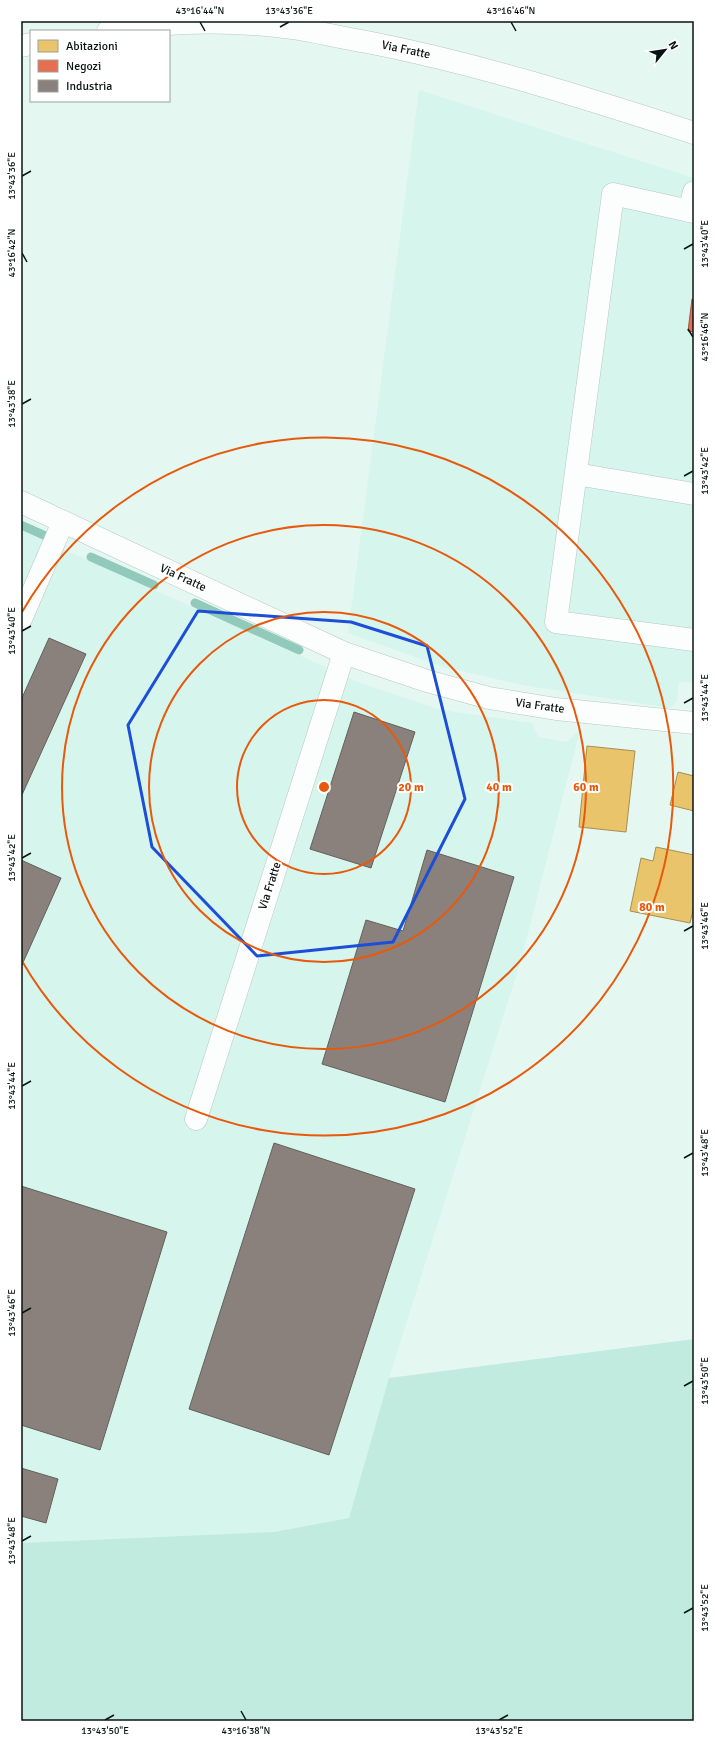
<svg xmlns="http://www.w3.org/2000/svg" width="715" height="1742" font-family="Signika,sans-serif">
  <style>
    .built { fill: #d6f5ec }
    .green { fill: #c1ebdf }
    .homes { fill: #e9c46a; stroke: #a68f4f }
    .shops { fill: #e76f51; stroke: #a4543e }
    .industry { fill: #8a817c; stroke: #63605c }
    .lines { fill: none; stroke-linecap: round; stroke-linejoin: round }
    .stream { stroke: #91caba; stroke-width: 9 }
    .minor-casing { stroke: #b8c7c2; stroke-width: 23 }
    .major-casing { stroke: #b8c7c2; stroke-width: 23 }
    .minor { stroke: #fbfefd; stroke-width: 22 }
    .major { stroke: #fbfefd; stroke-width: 22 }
    .marked { fill: none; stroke: #1d4ed8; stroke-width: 3; stroke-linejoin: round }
    .ticks { fill: none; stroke: #081411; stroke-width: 1.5 }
    .ring { fill: none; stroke: #e8590c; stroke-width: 2 }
    .labels { text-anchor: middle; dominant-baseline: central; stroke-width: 4; stroke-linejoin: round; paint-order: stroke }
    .street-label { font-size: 12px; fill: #081411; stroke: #fff }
    .centre { fill: #e8590c; stroke: #fff; stroke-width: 2 }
    .ring-label { font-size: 12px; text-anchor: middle; font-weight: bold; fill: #e8590c; stroke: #fff; stroke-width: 4; stroke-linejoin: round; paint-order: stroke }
    .neatline { fill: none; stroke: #081411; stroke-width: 1.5 }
    .ticks-label { font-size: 10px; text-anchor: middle; fill: #081411 }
  </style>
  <rect width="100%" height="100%" fill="#e5f7f1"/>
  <path class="built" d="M419 90 694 178V683L679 682 677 701 670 708 522 685 440 666 348 633Z
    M21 530 363 684 441 710 532 723 538 737 567 742 580 730 521 960 389 1378 349 1518 274 1532 21 1543Z"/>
  <path class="green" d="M694 1339V1721H21V1543L274 1532 349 1518 389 1378Z"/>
  <path class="homes" d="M587 746 635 751 626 832 579 827Z
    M678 772 694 776V811L670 805Z
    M656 847 694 855V906L690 923 630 911 641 858 653 861Z"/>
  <path class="shops" d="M692 299H694V332L688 331Z"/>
  <path class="industry" d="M49 638 86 654 21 797V700Z
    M354 712 415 732 371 868 310 849Z
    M427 850 514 877 445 1102 322 1064 366 920 403 931Z
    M21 860 61 878 21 967Z
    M274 1143 415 1189 329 1455 189 1409Z
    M21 1186 167 1232 100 1450 21 1425Z
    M21 1468 58 1479 46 1523 21 1516Z"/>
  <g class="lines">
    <path class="stream" d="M21 525 48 537
      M91 557 154 585
      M195 603 299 650"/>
    <g class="minor-casing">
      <path id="minor" d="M689 211 694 192
        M694 212 613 194 556 622 694 640
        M576 474 694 494
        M21 502 344 653 427 681 489 698 556 709 694 723
        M21 619 63 522
        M196 1119 344 653"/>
    </g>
    <g class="major-casing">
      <path id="major" d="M108 31C168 21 233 20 293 28 318 32 342 38 367 42 479 64 586 98 694 133
        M21 46 31 44"/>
    </g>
    <use href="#minor" class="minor"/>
    <use href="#major" class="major"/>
  </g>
  <path class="marked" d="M198 611 351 622 427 646 465 799 393 942 257 956 152 847 128 725Z"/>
  <path class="ticks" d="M200 22 205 31M511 22 516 31M280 27 289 22M22 176 31 171M684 249 693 244M22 253 27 262M688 329 693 337M22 404 31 399M684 476 693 471M22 631 31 626M684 703 693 698M22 858 31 853M684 931 693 926M22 1086 31 1081M684 1158 693 1153M22 1313 31 1308M684 1386 693 1381M22 1541 31 1536M684 1613 693 1608M241 1711 246 1720M105 1720 114 1715M499 1720 508 1715"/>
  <g class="ring">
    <circle cx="324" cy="787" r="87"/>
    <circle cx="324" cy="787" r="175"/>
    <circle cx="324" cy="787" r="262"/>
    <path d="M22 612A349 349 0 1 1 22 961"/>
  </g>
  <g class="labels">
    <g class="street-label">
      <text transform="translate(406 50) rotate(12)">Via Fratte</text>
      <text transform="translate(183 578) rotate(25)">Via Fratte</text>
      <text transform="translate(540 706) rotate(8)">Via Fratte</text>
      <text transform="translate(270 886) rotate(-72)">Via Fratte</text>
    </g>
  </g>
  <circle cx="324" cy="787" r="6" class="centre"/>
  <g class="ring-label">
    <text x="411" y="791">20 m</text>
    <text x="499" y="791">40 m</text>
    <text x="586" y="791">60 m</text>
    <text x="652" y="911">80 m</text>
  </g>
  <rect width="715" height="1742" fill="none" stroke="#ffffff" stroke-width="44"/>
  <rect x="30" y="30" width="140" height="72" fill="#ffffff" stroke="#9ca1a0"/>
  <rect x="38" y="40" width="20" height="12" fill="#e9c46a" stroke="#9ca1a0"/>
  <text x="66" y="50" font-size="12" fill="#081411">Abitazioni</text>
  <rect x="38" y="60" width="20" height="12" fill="#e76f51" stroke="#9ca1a0"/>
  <text x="66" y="70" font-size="12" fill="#081411">Negozi</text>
  <rect x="38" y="80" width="20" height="12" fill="#8a817c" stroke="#9ca1a0"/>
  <text x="66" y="90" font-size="12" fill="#081411">Industria</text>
  <g transform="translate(665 50) rotate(60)" stroke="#ffffff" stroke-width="3" paint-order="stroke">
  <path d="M0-3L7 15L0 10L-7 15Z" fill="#081411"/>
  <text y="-6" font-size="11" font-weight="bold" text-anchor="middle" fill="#081411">N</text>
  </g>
  <rect x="22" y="22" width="671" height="1698" class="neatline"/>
  <g class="ticks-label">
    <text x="200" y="14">43°16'44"N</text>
    <text x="289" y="14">13°43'36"E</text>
    <text x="511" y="14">43°16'46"N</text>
    <text transform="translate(11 176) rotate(-90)" y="4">13°43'36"E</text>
    <text transform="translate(704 244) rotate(-90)" y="4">13°43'40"E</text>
    <text transform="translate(11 253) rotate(-90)" y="4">43°16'42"N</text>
    <text transform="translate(704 337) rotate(-90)" y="4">43°16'46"N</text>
    <text transform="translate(11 404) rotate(-90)" y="4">13°43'38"E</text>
    <text transform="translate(704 471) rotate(-90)" y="4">13°43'42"E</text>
    <text transform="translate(11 631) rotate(-90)" y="4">13°43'40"E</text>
    <text transform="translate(704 698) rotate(-90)" y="4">13°43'44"E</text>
    <text transform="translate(11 858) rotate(-90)" y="4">13°43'42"E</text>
    <text transform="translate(704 926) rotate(-90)" y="4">13°43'46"E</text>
    <text transform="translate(11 1086) rotate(-90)" y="4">13°43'44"E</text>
    <text transform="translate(704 1153) rotate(-90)" y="4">13°43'48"E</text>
    <text transform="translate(11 1313) rotate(-90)" y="4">13°43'46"E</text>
    <text transform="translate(704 1381) rotate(-90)" y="4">13°43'50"E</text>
    <text transform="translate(11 1541) rotate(-90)" y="4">13°43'48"E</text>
    <text transform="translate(704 1608) rotate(-90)" y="4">13°43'52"E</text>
    <text x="105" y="1734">13°43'50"E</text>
    <text x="246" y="1734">43°16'38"N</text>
    <text x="499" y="1734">13°43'52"E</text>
  </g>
</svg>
